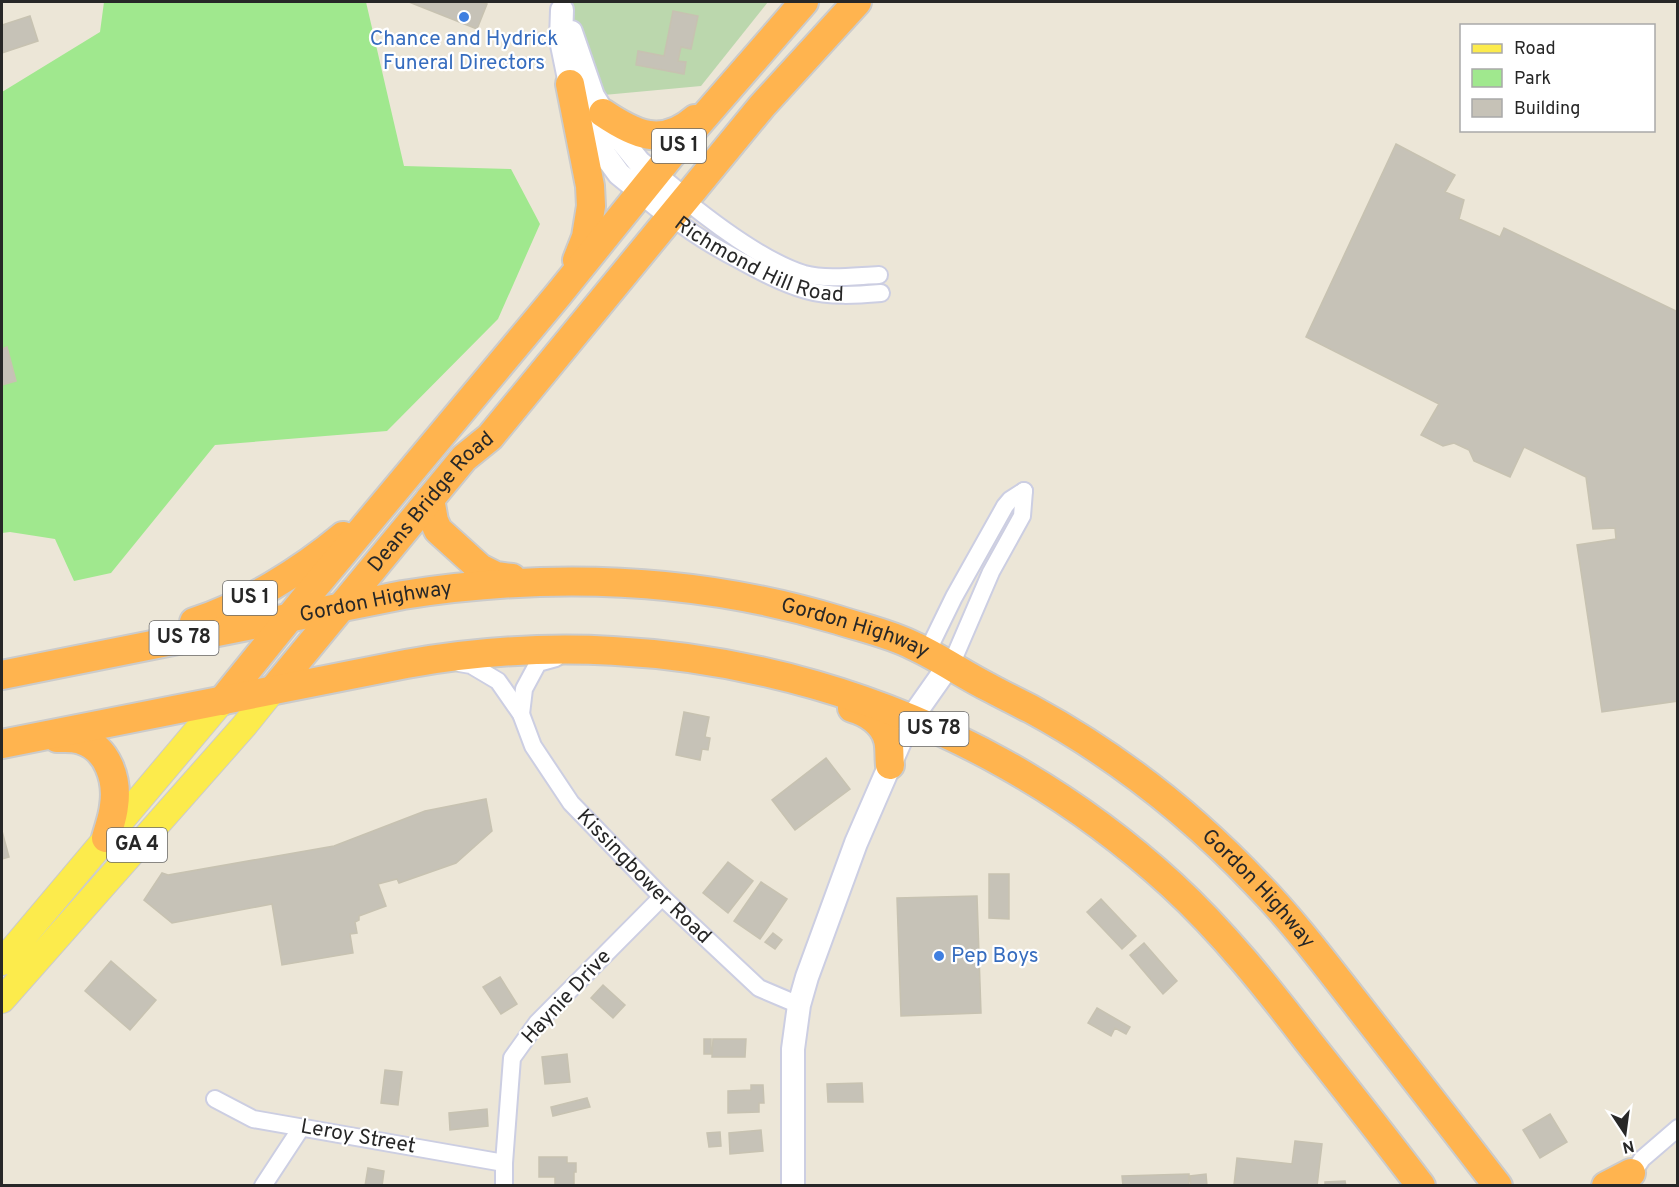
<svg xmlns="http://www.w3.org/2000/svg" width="1679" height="1187" font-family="Overpass,sans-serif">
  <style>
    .green { fill: #a0e88e }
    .cemetery { fill: #bbd7ad }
    .building { fill: #c6c2b7; stroke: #c7c2b1; stroke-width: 1.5 }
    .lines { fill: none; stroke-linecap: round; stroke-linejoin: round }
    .street-casing { stroke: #cccee2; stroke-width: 20 }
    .secondary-casing { stroke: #cccee2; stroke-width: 26 }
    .primary-casing { stroke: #cbcbcb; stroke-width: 28 }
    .highway-casing { stroke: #cbcbcb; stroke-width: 32 }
    .street { stroke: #fff; stroke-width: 16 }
    .secondary { stroke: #fff; stroke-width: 22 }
    .primary { stroke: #fceb4c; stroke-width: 26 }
    .highway { stroke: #ffb44f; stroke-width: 28 }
    .shop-dot { fill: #3f7fe0; stroke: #fff; stroke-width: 2 }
    .labels { text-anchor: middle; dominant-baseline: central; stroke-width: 4.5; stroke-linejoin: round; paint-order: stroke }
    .shield { fill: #fff; stroke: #686868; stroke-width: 1.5 }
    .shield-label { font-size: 20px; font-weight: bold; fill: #272727 }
    .shop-label { font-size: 21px; fill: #366cbe; stroke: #fff }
    .street-label { font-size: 21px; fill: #272727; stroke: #fff }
  </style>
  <rect width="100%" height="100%" fill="#ece6d7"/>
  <path class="green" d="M104 2H366L404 166 511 169 540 224 498 319 387 431 215 445 111 573 74 581 55 539 10 532 2 533V92L100 32Z"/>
  <path class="cemetery" d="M566 2H768L701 86 593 96Z"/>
  <path class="building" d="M409 2H480L487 4 477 29Z
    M673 11 698 16 691 49 681 47 678 61 686 62 684 74 636 65 638 51 664 56Z
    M30 16 38 41 2 53V25Z
    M1396 144 1455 175 1445 192 1464 200 1459 219 1500 237 1504 228 1678 312V701L1602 712 1577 545 1616 539 1615 528 1593 529 1586 477 1524 447 1510 477 1474 461 1469 450 1454 443 1443 446 1421 435 1439 404 1306 337Z
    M7 347 16 381 2 385V349Z
    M684 712 709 717 705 737 710 738 708 750 702 749 700 760 676 755Z
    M826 758 850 789 795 830 772 800Z
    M486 799 492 831 456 863 399 883 397 879 378 884 386 906 359 916V920L355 922 357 933 350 934 353 953 282 965 272 904 172 923 144 900 162 873 168 875 334 846 425 811Z
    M2 831 9 857 2 859Z
    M728 862 753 881 728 913 703 893Z
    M989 874H1009V919L989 918Z
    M761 882 787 899 760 939 734 921Z
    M977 896 981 1013 901 1016 897 898Z
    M1101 899 1136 936 1122 949 1087 912Z
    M773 933 782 940 775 949 765 942Z
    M1144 943 1177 981 1163 994 1130 955Z
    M111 961 156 1000 130 1030 85 991Z
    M500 977 517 1004 501 1014 483 987Z
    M603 985 625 1005 613 1018 591 998Z
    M1097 1008 1130 1027 1126 1034 1115 1028 1111 1036 1088 1023Z
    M704 1039H711V1054H704Z
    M713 1039H746L745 1057H712Z
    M567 1054 570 1082 545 1084 542 1057Z
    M385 1070 402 1072 398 1105 381 1103Z
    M862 1083 863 1102H828L827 1084Z
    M751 1085H763L764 1103H759V1112L728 1113V1091L751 1090Z
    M587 1098 590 1107 553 1116 551 1107Z
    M487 1109 488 1126 450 1130 449 1113Z
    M1550 1114 1567 1142 1540 1158 1523 1130Z
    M761 1130 763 1151 730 1154 729 1133Z
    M720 1132 721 1146 709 1147 707 1133Z
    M1295 1141 1322 1144 1317 1186 1234 1185 1237 1158 1292 1164Z
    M539 1157H567V1163H576V1172H574V1186H555V1177H539Z
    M368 1168 384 1171 382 1186H365Z
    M1189 1174V1186H1123L1122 1176Z
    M1206 1174 1207 1186H1191L1190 1176Z
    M1345 1181 1346 1186H1325V1182Z"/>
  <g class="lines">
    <g class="street-casing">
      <g id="street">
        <path d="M685 200C716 225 766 262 804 274 827 280 855 276 879 275"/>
        <path id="s1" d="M672 217C693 235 718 249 743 262 763 273 784 284 806 290 830 297 857 295 881 293"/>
        <path d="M929 654 933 640 954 597 1005 506 1010 500 1024 491"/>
        <path id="s2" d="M459 663 471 665 498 681 521 714 533 746 571 803 662 897 759 988 799 1005"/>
        <path d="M949 665 954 658 991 572 1022 516 1024 491"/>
        <path d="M521 714 524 689 538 663 556 658"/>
        <path d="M215 1099 253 1119 504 1163"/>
        <path d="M1629 1179 1642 1159 1678 1128"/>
        <path d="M263 1186 301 1128"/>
        <path d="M504 1186V1163L512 1058 537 1023 662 897"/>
      </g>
    </g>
    <g class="secondary-casing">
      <path id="secondary" d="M562 10 561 40 570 84 579 112 605 155 619 174 672 217
        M571 32 593 96 618 136 639 162 685 200
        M793 1186V1049L799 1005 807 977 856 843 902 737 911 719 949 665"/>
    </g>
    <g class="primary-casing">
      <path id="primary" d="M2 962 222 701
        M2 1000 244 726 273 690"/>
    </g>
    <g class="highway-casing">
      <g id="highway">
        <path d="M570 84 590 186 591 206 586 237 577 260"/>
        <path d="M603 113C634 134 662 148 695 119"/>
        <path d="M430 499 434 521 438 530 480 568 496 576 512 578"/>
        <path d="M194 622C246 605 301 571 343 536"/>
        <path id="s3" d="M2 675 403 595C550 572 696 577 838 620 863 628 891 634 914 646 940 658 964 675 990 688 1003 695 1017 702 1031 709 1114 754 1192 815 1257 884 1294 922 1326 965 1359 1007 1405 1066 1452 1126 1498 1186"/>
        <path id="s4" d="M273 690 464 458 490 437 762 106 857 2"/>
        <path d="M222 701 307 596 558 295 671 155 804 2"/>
        <path d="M852 708C867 712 884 723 888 740 890 747 889 757 890 765"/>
        <path d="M57 738C65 738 73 737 81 740 108 748 118 780 114 806 113 817 109 827 106 838"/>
        <path d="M2 744 406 664C681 614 966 696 1172 885 1223 932 1266 986 1308 1041 1346 1089 1384 1137 1421 1186"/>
        <path d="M1606 1186 1631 1173"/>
      </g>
    </g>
    <use href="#street" class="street"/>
    <use href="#secondary" class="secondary"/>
    <use href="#primary" class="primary"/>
    <use href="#highway" class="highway"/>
  </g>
  <g class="shop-dot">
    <circle cx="464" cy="17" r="6"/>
    <circle cx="939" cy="956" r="6"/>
  </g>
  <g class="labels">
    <g class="shield">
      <rect x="652" y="129" width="54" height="34" rx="4.5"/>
      <rect x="223" y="581" width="54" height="34" rx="4.5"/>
      <rect x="149.5" y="621" width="69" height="34" rx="4.5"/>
      <rect x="899.5" y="712" width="69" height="34" rx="4.5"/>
      <rect x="107" y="828" width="60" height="34" rx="4.5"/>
    </g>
    <g class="shield-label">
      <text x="679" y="146">US 1</text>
      <text x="250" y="598">US 1</text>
      <text x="184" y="638">US 78</text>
      <text x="934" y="729">US 78</text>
      <text x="137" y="845">GA 4</text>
    </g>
    <g class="shop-label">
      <text x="464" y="39">Chance and Hydrick<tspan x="464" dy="24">Funeral Directors</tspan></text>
      <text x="951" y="956" text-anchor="start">Pep Boys</text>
    </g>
    <g class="street-label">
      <text stroke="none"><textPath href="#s1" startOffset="99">Richmond Hill Road</textPath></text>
      <text stroke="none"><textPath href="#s4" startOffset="246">Deans Bridge Road</textPath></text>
      <text stroke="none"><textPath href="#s3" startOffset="381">Gordon Highway</textPath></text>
      <text stroke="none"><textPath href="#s3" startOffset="867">Gordon Highway</textPath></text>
      <text stroke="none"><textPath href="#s2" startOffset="290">Kissingbower Road</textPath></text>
      <text stroke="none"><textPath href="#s3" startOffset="1353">Gordon Highway</textPath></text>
      <text transform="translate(567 997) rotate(-47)">Haynie Drive</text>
      <text transform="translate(358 1137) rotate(10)">Leroy Street</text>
    </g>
  </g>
  <rect width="1679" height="1187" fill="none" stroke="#272727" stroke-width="6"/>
  <rect x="1460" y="24" width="195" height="108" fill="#ffffff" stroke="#a9a9a9" stroke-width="1.5"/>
  <rect x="1472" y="44" width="30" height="9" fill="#fceb4c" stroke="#a9a9a9" stroke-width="1.5"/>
  <text x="1514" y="54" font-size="18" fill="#272727">Road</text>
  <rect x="1472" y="69" width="30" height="18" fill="#a0e88e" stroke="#a9a9a9" stroke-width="1.5"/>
  <text x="1514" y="84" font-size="18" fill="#272727">Park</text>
  <rect x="1472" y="99" width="30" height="18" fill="#c6c2b7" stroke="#a9a9a9" stroke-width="1.5"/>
  <text x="1514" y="114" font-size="18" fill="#272727">Building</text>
  <g transform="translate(1625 1133) rotate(167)" stroke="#ffffff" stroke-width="4.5" paint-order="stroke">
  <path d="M0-4.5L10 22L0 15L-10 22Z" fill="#272727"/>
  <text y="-9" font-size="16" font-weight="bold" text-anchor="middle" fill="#272727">N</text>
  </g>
</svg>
